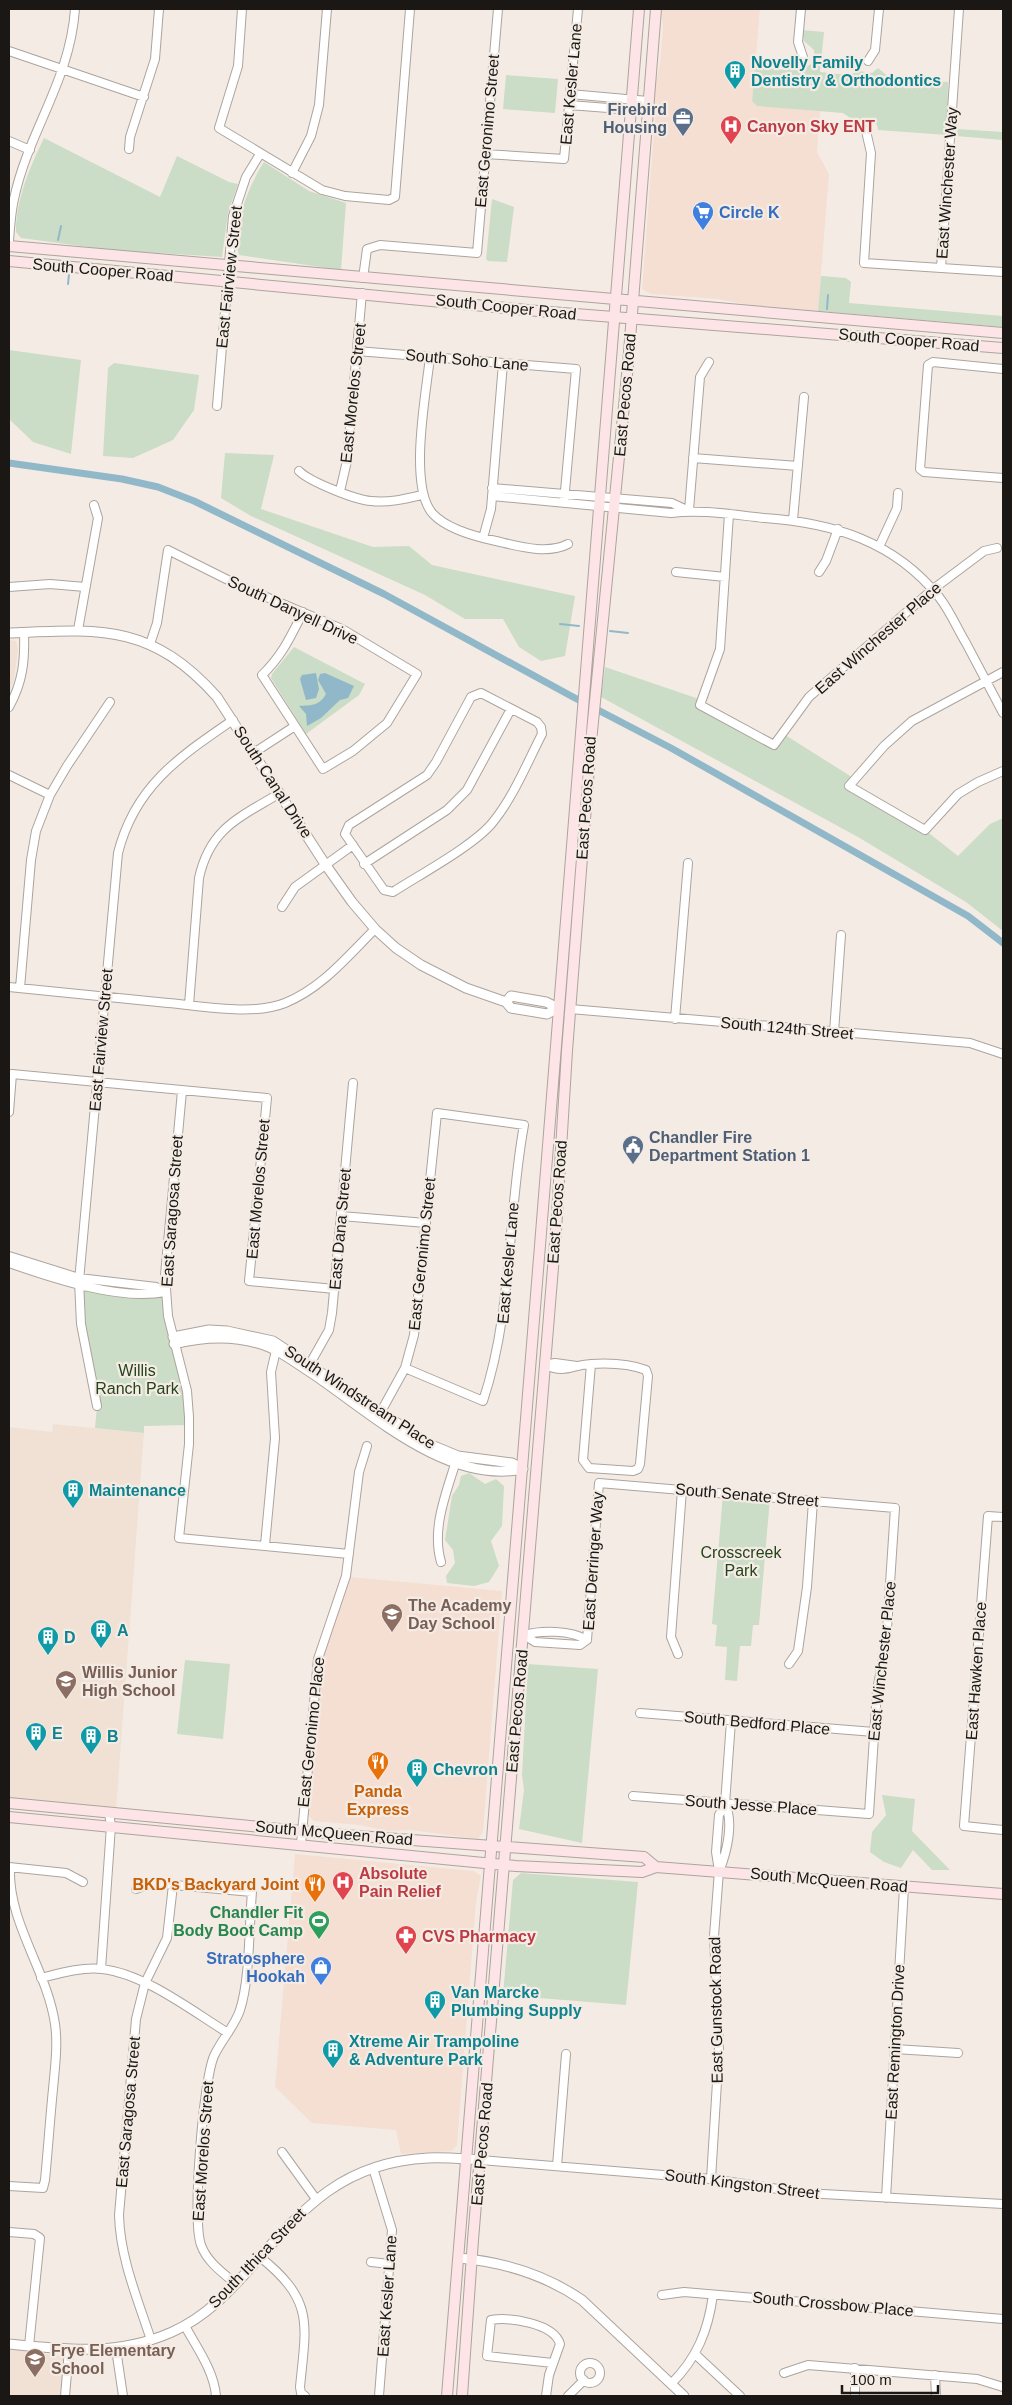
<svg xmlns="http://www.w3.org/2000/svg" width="1012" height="2405" font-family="Arial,sans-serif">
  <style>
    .commercial { fill: #f5ded2 }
    .built { fill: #f0e1d4 }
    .green { fill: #cbdcc7 }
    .water { fill: #91b8c8 }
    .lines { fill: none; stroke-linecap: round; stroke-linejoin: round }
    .stream { stroke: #91b8c8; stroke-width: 2 }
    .canal { stroke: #91b8c8; stroke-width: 7 }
    .minor-casing { stroke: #aca49d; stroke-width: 10 }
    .tertiary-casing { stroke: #aca49d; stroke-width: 11 }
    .secondary-casing { stroke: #aca49d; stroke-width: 12 }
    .minor { stroke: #fff; stroke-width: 8 }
    .tertiary { stroke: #fff; stroke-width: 9 }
    .secondary { stroke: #fde4e7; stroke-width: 10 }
    .labels { text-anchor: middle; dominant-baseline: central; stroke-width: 4.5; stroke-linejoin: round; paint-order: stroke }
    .culture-label { font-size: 16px; font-weight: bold; fill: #0d838f; stroke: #f4ece4; text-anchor: start }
    .street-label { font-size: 16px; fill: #1a1714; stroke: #f4ece4 }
    .service-label { font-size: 16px; font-weight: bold; fill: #4e5e75; stroke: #f4ece4; text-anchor: end }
    .health-label { font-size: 16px; font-weight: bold; fill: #be3a42; stroke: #f4ece4; text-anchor: start }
    .shop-label { font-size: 16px; font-weight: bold; fill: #366cbe; stroke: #f4ece4; text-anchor: start }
    .park-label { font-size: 16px; fill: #24441a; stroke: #f4ece4 }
    .education-label { font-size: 16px; font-weight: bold; fill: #785e54; stroke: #f4ece4; text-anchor: start }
    .food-label { font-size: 16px; font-weight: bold; fill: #c56008; stroke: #f4ece4 }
    .leisure-label { font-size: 16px; font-weight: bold; fill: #27864d; stroke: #f4ece4; text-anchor: end }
  </style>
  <rect width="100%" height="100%" fill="#f4ece4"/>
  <path class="commercial" d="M661 9H760L752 101 758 106 820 111 817 152 829 174 818 311 744 304 718 299 651 294 642 289 655 118 654 91 660 64 663 27Z
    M350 1577 502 1591 483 1832 478 1839 410 1830 388 1831 359 1825 314 1821 308 1815 322 1657Z
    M295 1854 474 1871 481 1876 476 1902 457 2145 452 2151 401 2154 396 2130 312 2123 275 2087Z"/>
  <path class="built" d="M9 640 16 641 18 649 14 680 9 693Z
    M53 1424 144 1433 116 1810 9 1800V1427L52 1432Z
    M9 2349 62 2356 64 2360 60 2396H9Z"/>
  <path class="green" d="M802 30 824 32 820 72 849 75 859 71 872 73 878 68 890 78 948 82 947 135 878 130 877 125 870 119 856 122 843 113 757 106 752 101 755 67 786 70 793 64 802 69 815 62 814 50 804 41Z
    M506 75 558 79 555 113 503 109Z
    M957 129 1003 132V140L956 136Z
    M44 138 160 197 177 156 229 182 238 184 228 213 222 257 111 250 21 238 16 232C16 199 30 167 44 138Z
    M264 162 309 191 346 203 341 270 239 255C230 231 250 183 264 162Z
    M492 199 514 207 507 262 488 261 486 259Z
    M821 276 846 278 851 282 849 303 1003 316V327L818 311Z
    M9 350 81 360 71 454 33 442 9 419Z
    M114 363 199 375 194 410 173 440 133 458 103 456 108 368Z
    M225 453 274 455 261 509 373 547 409 546 432 565 575 596 565 656 541 661 519 647 503 619H465L425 595 251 516 221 498Z
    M294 647 365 684 359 695 306 734 271 678 272 674Z
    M605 667 702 700 700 705 774 745 782 733 855 779 849 786 925 830 958 856 990 824 1003 818V931L966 902 858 837 601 697Z
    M79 1281 165 1292 187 1391 189 1425 144 1426V1433L95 1428 97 1406 81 1324Z
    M469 1473 485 1484 496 1479 504 1486 502 1526 491 1541 499 1566 489 1582 474 1586 447 1583 446 1576 455 1563 453 1550 445 1540 452 1496 459 1485 461 1476Z
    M723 1494 770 1498 759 1625H753L751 1646H740L737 1681 725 1680 727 1647 715 1646 717 1625 712 1624Z
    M185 1660 230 1664 223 1739 177 1734Z
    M528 1664 598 1669 582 1843 519 1829 524 1790 522 1775Z
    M882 1795 915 1799 912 1831 950 1870H932L913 1850 901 1868 884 1862 870 1852 872 1832 886 1815Z
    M521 1873 638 1882 626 2005 503 1995 513 1880Z"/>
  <path class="water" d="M316 673 319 689 316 698 306 700 300 679 302 675Z
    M325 673 354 686 348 698 340 700 321 718 307 726 306 714 299 706C312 705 319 706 326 694L318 680 320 674Z"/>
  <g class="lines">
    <path class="stream" d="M58 240 61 226
      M68 284 69 274
      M827 309 828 295
      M560 624 579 626
      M610 631 628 633"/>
    <path class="canal" d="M9 463 122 479 158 487 194 501 384 594 573 697 671 748 968 916 1003 943"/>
    <g class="minor-casing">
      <path id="minor" d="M242 9 238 66 219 128 322 190 345 196 389 200 395 197 410 9
        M801 9 798 42 803 57
        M9 51 144 97
        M868 61 875 50 879 9
        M570 94 648 101
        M569 105 647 111
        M866 131 871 153 864 263 1003 272
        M9 141 30 150
        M129 149 130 137 155 59 159 9
        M485 154 564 159 578 9
        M292 173 311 136 319 105 327 9
        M9 241C10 227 11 212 14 199 28 132 70 81 75 9
        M941 268 959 9
        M363 278 367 249 380 245 477 253 498 9
        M357 351 576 369 564 502
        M430 357C426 394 408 487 433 514 447 529 477 537 496 541 518 546 547 555 568 544
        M1003 369 933 362 928 365 920 469 924 472 1003 478
        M217 406 233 216 246 177 260 154
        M693 458 798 466
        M299 471C310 482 356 500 371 501 389 503 405 499 422 495
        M492 488 672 503 687 510
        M340 491 347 461 362 293
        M492 496 671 513C702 509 734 515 765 518 833 523 894 541 939 597 950 611 957 628 966 643 978 666 991 690 1003 713
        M689 510 700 377 709 362
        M729 514 720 649 700 705 774 745 809 697 932 590 984 551 997 548
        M793 520 804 397
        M483 538 491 509 503 363
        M879 547 897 508 898 493
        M676 572 725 577
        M819 572 826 561 838 529
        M9 587 50 584 85 587
        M78 630 98 518 94 505
        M150 644 157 623 168 550 238 585 342 629 417 674 387 723 353 751 323 769 262 675C282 656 291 636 303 612
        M1003 672 912 721 884 746 849 786 925 830 958 794 978 782 1003 771
        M481 693 537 722 541 727 542 734C527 763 514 796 493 822 475 845 419 875 393 892L384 890 345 834 349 825 427 775 436 762 471 697Z
        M9 707C23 682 25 660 24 632
        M255 752 295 726
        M9 775 50 795
        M364 864 447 810 467 790 511 709
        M282 907 295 887 353 845
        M9 987C62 992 115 998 168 1003 202 1006 253 1016 285 1003 322 988 348 956 375 929
        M20 988 31 860 36 831 50 795 67 766 110 702
        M189 1005 199 878C210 828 239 818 280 793
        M570 1009 970 1043 1003 1054
        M675 1019 688 863
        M834 1032 841 935
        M182 1091 165 1275 168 1316 187 1391 189 1417V1444L179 1538 349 1554
        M9 1112 12 1074 267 1098 249 1281 335 1289
        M341 1216 426 1223
        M9 1256 79 1278 156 1287 165 1292
        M9 1263C52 1278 120 1301 165 1292
        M545 1365C567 1374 570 1365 591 1364 607 1363 630 1364 646 1370L648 1376 640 1464 638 1469 633 1471 589 1468 583 1460 591 1364
        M545 1365 555 1363 577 1366
        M307 1369 329 1330 332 1313 353 1083
        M97 1406 81 1324 79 1281 118 853C135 786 179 757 233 720
        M378 1417 405 1368 414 1335 437 1113 524 1125C507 1217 513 1311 483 1401L405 1368
        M1003 1517 988 1516 964 1826 1003 1830
        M265 1545 275 1438 271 1372 277 1346
        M441 1562C431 1528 447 1491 457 1458
        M524 1635 535 1642 580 1645 587 1640
        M524 1635C541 1630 571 1630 587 1640
        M587 1640 599 1483 895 1508 886 1644 877 1690 869 1814 633 1796
        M678 1654 671 1637 682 1490
        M789 1664 798 1651 807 1587 813 1501
        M640 1713 874 1732
        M301 1844 318 1659 346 1576 359 1472 367 1446
        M9 1867 66 1873 83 1882
        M720 1869C727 1851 734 1822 725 1804
        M136 1889 152 1883 252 1892C249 1925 250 1980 240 2010 235 2026 221 2040 214 2056 203 2081 192 2220 201 2245 207 2262 223 2273 236 2284
        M101 1969 111 1826 109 1813
        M41 1978C61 1973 81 1967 102 1969 145 1974 192 2011 228 2033
        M895 2049 958 2053
        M282 2152 316 2199
        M481 2160 711 2179 805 2193 1003 2204
        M557 2166 566 2054
        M373 2168 392 2230 379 2396
        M711 2179 719 2050 714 1936 719 1871 716 1852 719 1815 725 1804 731 1721
        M9 2186 43 2188 45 2180C48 2149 50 2119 53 2089 55 2067 58 2045 55 2024 47 1970 8 1923 10 1868
        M886 2198 904 1887
        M9 2232 34 2234 40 2238 29 2346
        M260 2257C315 2301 306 2324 300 2387L301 2393 305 2396
        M371 2262 390 2264
        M662 2295 684 2292 1003 2319
        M185 2326C197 2348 214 2371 216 2396
        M151 2340C138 2300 120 2258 119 2215L136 2019 145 1983 167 1938 173 1885
        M116 2349 123 2396
        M695 2354 740 2396
        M580 2373a10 10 0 1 1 20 0a10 10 0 1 1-20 0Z
        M855 2368V2396
        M784 2373 808 2365 977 2379 1003 2387
        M935 2375 936 2396
        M671 2384C697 2358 708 2331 713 2295
        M65 2396 69 2350
        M546 2396 549 2375 560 2344C554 2323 509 2317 491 2320L487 2356 553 2363
        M568 2396 584 2380"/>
    </g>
    <g class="tertiary-casing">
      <path id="tertiary" d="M9 633C100 629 151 623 217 697L325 864 352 902 375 929 396 948 421 965 466 988 506 1002 511 1008 547 1014 558 1008
        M506 1002 511 996 546 1002 558 1008
        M173 1337 209 1330 227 1331 273 1341 429 1444 458 1456 512 1463 523 1469
        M174 1344C202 1337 229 1335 257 1343 277 1348 293 1361 310 1372 369 1411 446 1485 523 1469
        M459 2258C504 2262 544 2274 582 2300L684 2396
        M9 2344C66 2350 118 2356 172 2332 206 2317 230 2291 253 2265 305 2206 344 2162 428 2158 445 2157 463 2159 481 2160"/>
    </g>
    <g class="secondary-casing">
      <path id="secondary" d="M9 246 1003 333
        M9 261 538 311 1003 348
        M9 1803 344 1835 644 1857 656 1867
        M9 1817 516 1866 642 1872 656 1867 1003 1894
        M447 2396C515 1601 572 804 639 9
        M462 2396 473 2240 556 1231 567 1051 591 742 628 365 656 9"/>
    </g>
    <use href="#minor" class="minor"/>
    <use href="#tertiary" class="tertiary"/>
    <use href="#secondary" class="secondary"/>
  </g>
  <defs>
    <g id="building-pin" transform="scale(1.125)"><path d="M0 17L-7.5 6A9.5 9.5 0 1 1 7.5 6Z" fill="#0f9aa8" stroke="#f4ece4"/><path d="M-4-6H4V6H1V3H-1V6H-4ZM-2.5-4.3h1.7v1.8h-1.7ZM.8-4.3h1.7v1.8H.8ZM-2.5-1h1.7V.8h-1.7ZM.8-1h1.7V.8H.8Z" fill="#fff"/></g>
    <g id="office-pin" transform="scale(1.125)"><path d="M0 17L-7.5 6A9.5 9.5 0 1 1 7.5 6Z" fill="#5c6f8a" stroke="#f4ece4"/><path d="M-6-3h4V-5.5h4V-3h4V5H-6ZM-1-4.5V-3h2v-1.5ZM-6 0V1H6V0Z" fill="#fff"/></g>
    <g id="hospital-pin" transform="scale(1.125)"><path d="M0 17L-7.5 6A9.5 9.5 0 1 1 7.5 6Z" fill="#e0444e" stroke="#f4ece4"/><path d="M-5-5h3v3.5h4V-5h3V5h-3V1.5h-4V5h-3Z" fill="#fff"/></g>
    <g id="supermarket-pin" transform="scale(1.125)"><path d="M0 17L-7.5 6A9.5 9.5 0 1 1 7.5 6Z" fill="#3f7fe0" stroke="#f4ece4"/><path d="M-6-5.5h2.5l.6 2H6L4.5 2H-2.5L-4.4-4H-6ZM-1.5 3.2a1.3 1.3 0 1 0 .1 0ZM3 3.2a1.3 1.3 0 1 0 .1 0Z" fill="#fff"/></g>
    <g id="civic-pin" transform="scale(1.125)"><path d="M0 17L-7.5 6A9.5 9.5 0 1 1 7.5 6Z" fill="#5c6f8a" stroke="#f4ece4"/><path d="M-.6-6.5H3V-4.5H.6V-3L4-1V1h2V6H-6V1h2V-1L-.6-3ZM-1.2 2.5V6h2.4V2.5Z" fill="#fff"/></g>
    <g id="school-pin" transform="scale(1.125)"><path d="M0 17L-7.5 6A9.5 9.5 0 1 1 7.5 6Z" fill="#8d6e63" stroke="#f4ece4"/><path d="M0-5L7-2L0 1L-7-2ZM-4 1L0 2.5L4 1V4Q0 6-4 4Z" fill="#fff"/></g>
    <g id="restaurant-pin" transform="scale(1.125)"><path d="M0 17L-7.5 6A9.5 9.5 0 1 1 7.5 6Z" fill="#e8710a" stroke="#f4ece4"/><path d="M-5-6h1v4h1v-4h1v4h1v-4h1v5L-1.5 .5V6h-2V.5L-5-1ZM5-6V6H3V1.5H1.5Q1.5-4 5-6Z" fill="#fff"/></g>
    <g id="stadium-pin" transform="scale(1.125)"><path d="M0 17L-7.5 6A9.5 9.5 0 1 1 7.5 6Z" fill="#2e9e5b" stroke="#f4ece4"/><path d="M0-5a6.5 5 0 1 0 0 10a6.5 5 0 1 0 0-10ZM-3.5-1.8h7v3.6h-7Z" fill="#fff"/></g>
    <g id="pharmacy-pin" transform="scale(1.125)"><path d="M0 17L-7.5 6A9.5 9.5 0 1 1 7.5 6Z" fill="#e0444e" stroke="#f4ece4"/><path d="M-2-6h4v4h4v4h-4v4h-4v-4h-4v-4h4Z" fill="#fff"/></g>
    <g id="shop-pin" transform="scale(1.125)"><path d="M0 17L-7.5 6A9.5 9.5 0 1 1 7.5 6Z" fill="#3f7fe0" stroke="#f4ece4"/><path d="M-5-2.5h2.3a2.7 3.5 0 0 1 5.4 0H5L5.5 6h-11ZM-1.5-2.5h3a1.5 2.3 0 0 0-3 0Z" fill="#fff"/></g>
  </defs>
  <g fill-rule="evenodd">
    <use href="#building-pin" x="735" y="71"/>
    <use href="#office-pin" x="683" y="118"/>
    <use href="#hospital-pin" x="731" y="126"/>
    <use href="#supermarket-pin" x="703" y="212"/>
    <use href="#civic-pin" x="633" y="1146"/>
    <use href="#building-pin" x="73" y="1490"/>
    <use href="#school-pin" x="392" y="1614"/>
    <use href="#building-pin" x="101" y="1630"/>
    <use href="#building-pin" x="48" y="1637"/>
    <use href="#school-pin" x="66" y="1681"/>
    <use href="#building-pin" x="36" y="1733"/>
    <use href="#building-pin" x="91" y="1736"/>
    <use href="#restaurant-pin" x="378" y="1762"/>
    <use href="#building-pin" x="417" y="1769"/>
    <use href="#hospital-pin" x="343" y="1882"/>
    <use href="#restaurant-pin" x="315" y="1884"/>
    <use href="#stadium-pin" x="319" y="1921"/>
    <use href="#pharmacy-pin" x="406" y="1936"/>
    <use href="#shop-pin" x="321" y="1967"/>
    <use href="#building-pin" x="435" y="2001"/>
    <use href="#building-pin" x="333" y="2050"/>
    <use href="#school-pin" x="35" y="2359"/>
  </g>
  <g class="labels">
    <g class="culture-label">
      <text x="751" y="62">Novelly Family<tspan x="751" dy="18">Dentistry &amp; Orthodontics</tspan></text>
      <text x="89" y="1490">Maintenance</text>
      <text x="117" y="1630">A</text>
      <text x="64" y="1637">D</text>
      <text x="52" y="1733">E</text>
      <text x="107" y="1736">B</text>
      <text x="433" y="1769">Chevron</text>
      <text x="451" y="1992">Van Marcke<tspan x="451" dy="18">Plumbing Supply</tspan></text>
      <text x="349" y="2041">Xtreme Air Trampoline<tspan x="349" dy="18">&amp; Adventure Park</tspan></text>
    </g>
    <g class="street-label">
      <text transform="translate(571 84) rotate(-85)">East Kesler Lane</text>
      <text transform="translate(487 131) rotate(-85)">East Geronimo Street</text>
      <text transform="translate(947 183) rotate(-86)">East Winchester Way</text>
      <text transform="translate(103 270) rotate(5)">South Cooper Road</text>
      <text transform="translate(229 277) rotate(-84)">East Fairview Street</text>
      <text transform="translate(506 307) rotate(6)">South Cooper Road</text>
      <text transform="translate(909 340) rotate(5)">South Cooper Road</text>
      <text transform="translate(467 360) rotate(5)">South Soho Lane</text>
      <text transform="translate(353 393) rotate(-84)">East Morelos Street</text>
      <text transform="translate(625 395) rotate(-85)">East Pecos Road</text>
      <text transform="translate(293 610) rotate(25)">South Danyell Drive</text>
      <text transform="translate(878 638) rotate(-41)">East Winchester Place</text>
      <text transform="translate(273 782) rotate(57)">South Canal Drive</text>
      <text transform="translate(586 798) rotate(-86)">East Pecos Road</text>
      <text transform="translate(787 1028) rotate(5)">South 124th Street</text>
      <text transform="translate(101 1040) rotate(-85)">East Fairview Street</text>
      <text transform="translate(258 1189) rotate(-85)">East Morelos Street</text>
      <text transform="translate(557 1202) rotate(-86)">East Pecos Road</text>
      <text transform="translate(172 1211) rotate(-86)">East Saragosa Street</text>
      <text transform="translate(340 1229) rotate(-85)">East Dana Street</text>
      <text transform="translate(422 1254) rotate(-84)">East Geronimo Street</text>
      <text transform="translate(508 1263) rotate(-85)">East Kesler Lane</text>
      <text transform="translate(360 1397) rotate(33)">South Windstream Place</text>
      <text transform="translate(747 1495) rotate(5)">South Senate Street</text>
      <text transform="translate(593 1561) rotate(-86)">East Derringer Way</text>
      <text transform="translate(882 1661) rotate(-84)">East Winchester Place</text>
      <text transform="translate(976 1671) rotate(-86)">East Hawken Place</text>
      <text transform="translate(517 1711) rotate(-85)">East Pecos Road</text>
      <text transform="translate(757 1723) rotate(5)">South Bedford Place</text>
      <text transform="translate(311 1732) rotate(-84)">East Geronimo Place</text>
      <text transform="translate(751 1805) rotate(4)">South Jesse Place</text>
      <text transform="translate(334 1833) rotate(5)">South McQueen Road</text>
      <text transform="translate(829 1880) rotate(5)">South McQueen Road</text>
      <text transform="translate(716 2010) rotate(-91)">East Gunstock Road</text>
      <text transform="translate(895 2042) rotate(-87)">East Remington Drive</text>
      <text transform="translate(128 2112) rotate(-85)">East Saragosa Street</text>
      <text transform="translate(482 2144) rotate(-85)">East Pecos Road</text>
      <text transform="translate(203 2151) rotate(-86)">East Morelos Street</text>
      <text transform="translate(742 2184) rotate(7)">South Kingston Street</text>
      <text transform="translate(257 2258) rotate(-46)">South Ithica Street</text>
      <text transform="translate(387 2296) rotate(-86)">East Kesler Lane</text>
      <text transform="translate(833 2304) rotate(5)">South Crossbow Place</text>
    </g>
    <g class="service-label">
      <text x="667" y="109">Firebird<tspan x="667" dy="18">Housing</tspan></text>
      <text x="649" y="1137" text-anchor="start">Chandler Fire<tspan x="649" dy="18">Department Station 1</tspan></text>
    </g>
    <g class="health-label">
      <text x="747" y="126">Canyon Sky ENT</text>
      <text x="359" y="1873">Absolute<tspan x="359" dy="18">Pain Relief</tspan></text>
      <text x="422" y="1936">CVS Pharmacy</text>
    </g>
    <g class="shop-label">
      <text x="719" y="212">Circle K</text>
      <text x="305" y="1958" text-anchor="end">Stratosphere<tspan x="305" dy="18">Hookah</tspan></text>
    </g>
    <g class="park-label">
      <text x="137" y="1370">Willis<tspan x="137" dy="18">Ranch Park</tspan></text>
      <text x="741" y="1552">Crosscreek<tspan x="741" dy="18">Park</tspan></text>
    </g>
    <g class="education-label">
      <text x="408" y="1605">The Academy<tspan x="408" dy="18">Day School</tspan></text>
      <text x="82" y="1672">Willis Junior<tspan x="82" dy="18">High School</tspan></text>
      <text x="51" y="2350">Frye Elementary<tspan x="51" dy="18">School</tspan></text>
    </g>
    <g class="food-label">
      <text x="378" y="1791">Panda<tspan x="378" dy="18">Express</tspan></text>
      <text x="299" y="1884" text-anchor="end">BKD's Backyard Joint</text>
    </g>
    <g class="leisure-label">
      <text x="303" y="1912">Chandler Fit<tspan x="303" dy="18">Body Boot Camp</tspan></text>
    </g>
  </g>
  <rect width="1012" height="2405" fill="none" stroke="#1a1714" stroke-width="20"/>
  <path d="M842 2385v8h96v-8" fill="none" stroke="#1a1714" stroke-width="2.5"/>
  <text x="850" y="2385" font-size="15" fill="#1a1714" stroke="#f4ece4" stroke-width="4" paint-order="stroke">100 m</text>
</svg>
